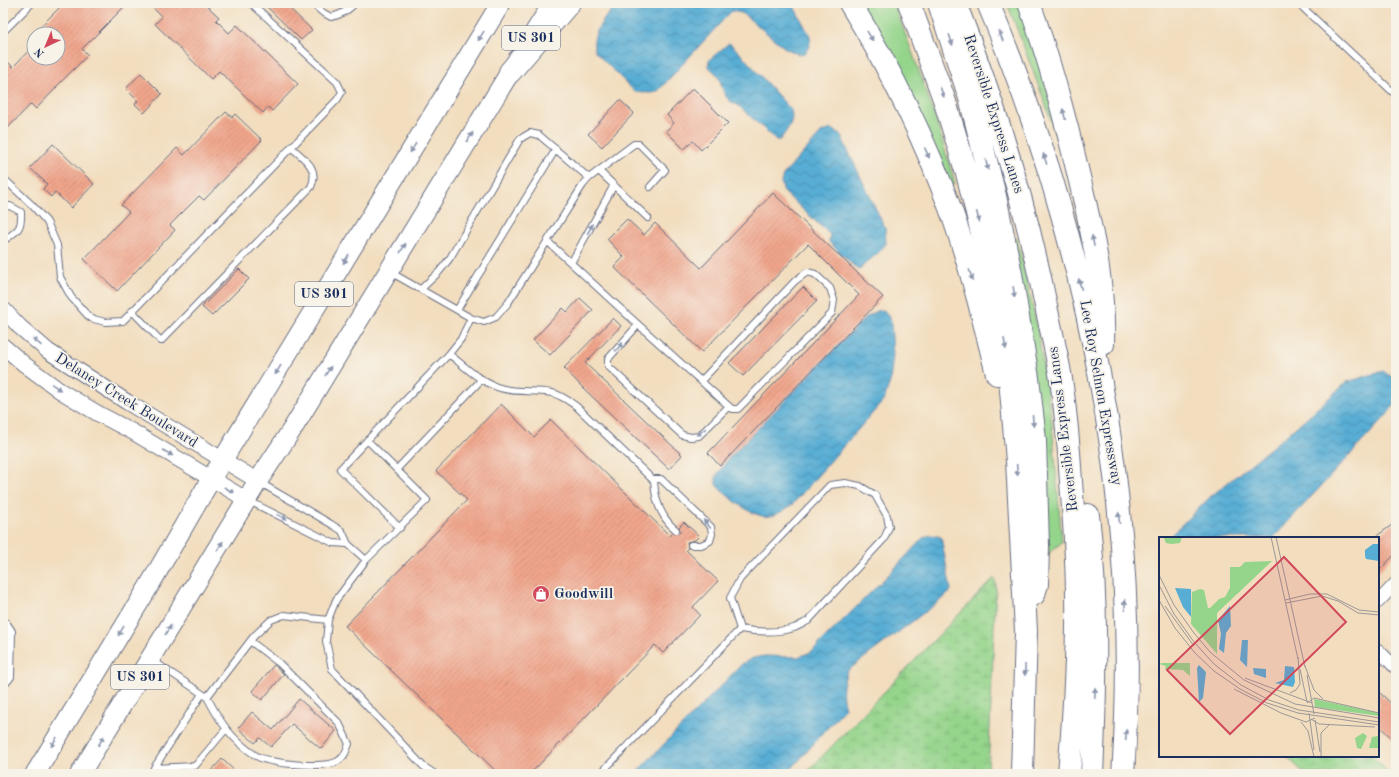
<svg xmlns="http://www.w3.org/2000/svg" width="1399" height="777" font-family="'Old Standard TT',serif">
  <style>
    .grass { fill: #94d48b; stroke: #588274 }
    .wetland { fill: url(#wetland-marsh); stroke: #588274 }
    .water { fill: url(#water-waves); stroke: #3a6e99 }
    .building { fill: url(#building-hatch) }
    .lines { fill: none; stroke-linecap: round; stroke-linejoin: round }
    .service-casing { stroke: #666c80; stroke-width: 8 }
    .minor-casing { stroke: #666c80; stroke-width: 14 }
    .tertiary-casing { stroke: #666c80; stroke-width: 17 }
    .primary-casing { stroke: #666c80; stroke-width: 21 }
    .motorway-casing { stroke: #666c80; stroke-width: 24 }
    .service { stroke: #fff; stroke-width: 6 }
    .minor { stroke: #fff; stroke-width: 12 }
    .tertiary { stroke: #fff; stroke-width: 15 }
    .primary { stroke: #fff; stroke-width: 19 }
    .motorway { stroke: #fff; stroke-width: 22 }
    .oneway { fill: #8d97ae }
    .labels { text-anchor: middle; dominant-baseline: central; stroke-width: 3.5; stroke-linejoin: round; paint-order: stroke }
    .shield { fill: #f7f3e8; stroke: #5d6a87; stroke-width: 1 }
    .shield-label { font-size: 14px; font-weight: bold; fill: #1b2f5e }
    .street-label { font-size: 15px; fill: #1b2f5e; stroke: #f7f3e8 }
    .poi-label { font-size: 15px; font-weight: bold; fill: #1b2f5e; stroke: #f7f3e8; text-anchor: start }
    .inset-road { fill: none; stroke: #9c9798; stroke-width: 1 }
    .view { fill: #d1495b; fill-opacity: 0.15; stroke: #d1495b; stroke-width: 2 }
    .inset-edge { fill: none; stroke: #1b2f5e; stroke-width: 2 }
  </style>
  <defs>
    <pattern id="wetland-marsh" width="20" height="14" patternUnits="userSpaceOnUse"><rect width="20" height="14" fill="#94d48b"/><path d="M1 5h8M5 5V1M11 12h8M15 12V8" fill="none" stroke="#7fb67a"/></pattern>
    <pattern id="water-waves" width="16" height="10" patternUnits="userSpaceOnUse"><rect width="16" height="10" fill="#58add4"/><path d="M0 5q4-4 8 0t8 0" fill="none" stroke="#488daf"/></pattern>
    <pattern id="building-hatch" width="6" height="6" patternUnits="userSpaceOnUse"><rect width="6" height="6" fill="#f0a58b"/><path d="M-1 1l2-2M0 6l6-6M5 7l2-2" fill="none" stroke="#cd8e7a"/></pattern>
  </defs>
  <rect width="100%" height="100%" fill="#f7f3e8"/>
  <filter id="ink" filterUnits="userSpaceOnUse"><feTurbulence type="fractalNoise" baseFrequency=".025" numOctaves="2"/><feDisplacementMap in="SourceGraphic" scale="8" xChannelSelector="R" yChannelSelector="G"/><feConvolveMatrix kernelMatrix="1 2 1 2 8 2 1 2 1" color-interpolation-filters="sRGB"/></filter>
  <filter id="wash" filterUnits="userSpaceOnUse"><feTurbulence type="fractalNoise" baseFrequency=".012" numOctaves="4" result="noise"/><feDisplacementMap in="SourceGraphic" scale="16" xChannelSelector="R" yChannelSelector="G"/><feGaussianBlur stdDeviation="0.9" result="paint"/><feColorMatrix in="noise" values="0 0 0 0 0 0 0 0 0 0 0 0 0 0 0 0 0 1.4 0 .05"/><feComposite in="paint" operator="in"/></filter>
  <g filter="url(#wash)">
    <rect width="100%" height="100%" fill="#f2ddbe"/>
    <path class="grass" d="M857 3H893C917 62 938 123 955 184L947 187Z
      M1007 3H1024L1068 171 1044 100Z
      M1017 238 1037 326 1047 389 1052 424 1062 542 1049 553 1014 240Z"/>
    <path class="wetland" d="M994 578 996 584 988 774H805Z
      M1286 756H1372L1390 774H1305Z"/>
    <path class="water" d="M617 3H792L810 36C811 43 809 47 805 53L798 54 785 48 742 13 732 11 724 19 659 90 651 93 635 92 595 52C589 34 606 17 617 3Z
      M729 43 740 53 791 110C795 122 786 131 780 140H776L738 105C723 100 724 90 719 78 717 73 712 70 708 66L709 60Z
      M832 129 840 134 885 228 886 244 879 252 858 270 829 242 830 235 824 229 784 192 781 182 783 175 822 132Z
      M884 310 891 321 893 356 890 382 884 400 792 505C785 509 778 515 770 516 755 520 726 495 716 485V476L729 458 865 318 877 311Z
      M1383 371 1396 380V402L1387 415 1273 538H1171L1172 534 1210 497 1288 434 1347 382Z
      M932 535 941 537 951 590 946 596 847 671C842 685 841 694 845 708L787 774H635L742 664 753 658 765 656 798 657 811 652 893 570 924 537Z"/>
    <g id="blocks">
      <path class="building" d="M64 3H128L82 49 88 55 56 87H57L36 109 31 104 3 133V67L8 62 13 67 34 45V58H58V34H33Z
        M148 3H204L219 17 216 20 229 33 237 25 298 84 272 111 268 107 263 113 219 71 211 79 155 24 162 17Z
        M263 3H284L312 30 301 40Z
        M141 73 162 94 144 113 135 104 138 101 126 89Z
        M693 88 728 123 701 150 693 141 684 149 666 131 674 123 667 115Z
        M620 100 634 113 602 147 588 134Z
        M226 112 232 117 235 114 262 140 204 200 199 196 170 225 175 230 117 291 84 259 129 212 121 205 177 148 184 155Z
        M53 144 94 184 71 208 55 192 51 197 43 189 47 184 30 168Z
        M773 193 883 297 720 466 708 453 859 295 808 244 702 352 614 267 624 257 607 239 627 219 644 235 655 223 701 268Z
        M239 269 249 279 212 316 202 307Z
        M803 287 817 301 743 376 729 363Z
        M580 298 593 310 550 355 533 340 563 308 567 312Z
        M613 318 621 326 585 363 682 455 669 469 582 387 564 368Z
        M501 404 534 437 551 420 670 536 673 533 675 534 679 533 680 531 679 527 684 522 699 536 695 540 687 542 688 548 686 550 718 581 693 607 700 615 663 653 655 645 530 774H499L345 626 467 500 436 471Z
        M1396 522V553L1378 572V535Z
        M274 665 284 674 262 700 252 691Z
        M1378 691 1396 708V742L1378 725Z
        M299 699 336 731 321 749 292 724 271 747 260 738 255 743 238 728 252 712 273 730Z
        M222 759 238 774H208Z"/>
    </g>
  </g>
  <g filter="url(#ink)">
    <use href="#blocks" fill-opacity="0" stroke="#666c80" stroke-width="1"/>
    <g class="lines">
      <g class="service-casing">
        <path id="service" d="M312 3 322 12 331 17C341 15 348 11 355 3
          M1298 3 1396 95
          M3 32 32 3
          M599 171 648 218
          M3 178 32 205 47 222 57 245 60 277 71 297 90 318 105 322 123 321 337 100 342 92 337 82 251 3
          M3 207 10 206 21 212C22 230 17 231 3 241
          M547 241 622 310 732 409H738L832 313 834 300 830 288 815 274 807 272 795 281 701 381
          M571 263 614 185
          M390 272 471 318 484 322 496 317 508 303 583 185 589 178 634 144H639L665 170 650 187
          M421 289 439 272 450 258 520 139 530 133 539 135 589 178
          M457 310 556 149
          M132 311 161 341 311 187C320 168 304 159 291 147
          M638 325 608 359V366L682 435 691 437 699 436 729 406
          M449 354C463 365 479 381 497 387 515 394 534 389 552 393 561 395 569 401 576 406L652 479
          M367 440 427 500 366 560 336 600 328 620 326 641 332 669 423 766 435 774
          M397 469 482 379
          M845 483 860 486 875 495 887 516 889 527 884 539 808 621C804 623 799 626 794 628 777 633 757 632 740 629L730 598 740 579 830 485Z
          M249 501 333 543 348 544 342 531 331 524 259 482
          M400 528 340 469 449 354 461 339 471 318
          M676 530C661 518 655 500 654 481L652 479H661L711 527 712 534 710 541 701 545H691
          M348 544 366 560
          M152 660 207 697 254 636 271 620 284 615 328 620
          M202 694 154 768 195 766 226 729
          M207 697C220 722 231 739 255 755 267 764 326 769 338 761 345 757 346 751 349 744L339 723 279 663 250 641
          M600 774 740 629"/>
      </g>
      <g class="minor-casing">
        <path id="minor" d="M1378 602 1396 583
          M3 623 9 632 8 676 3 682
          M1378 650 1396 668"/>
      </g>
      <g class="tertiary-casing">
        <path id="tertiary" d="M3 309 20 327 48 351 127 402 258 481
          M3 346 24 364 59 390 97 413 133 432 247 500"/>
      </g>
      <g class="primary-casing">
        <path id="primary" d="M534 33 553 3
          M35 774 149 586 211 479 501 3
          M80 774 258 481 293 428 518 59"/>
      </g>
      <g class="motorway-casing">
        <path id="motorway" d="M850 3C891 70 926 142 953 216 971 268 984 321 997 374
          M909 3 944 99 968 177 987 253 1009 367 1017 461 1026 631 1022 774
          M939 3 970 98 995 196 1011 274 1028 378 1035 440 1038 546 1037 584 1034 594
          M955 3C994 101 1025 202 1046 306 1051 330 1057 355 1061 379 1066 413 1069 448 1071 482 1075 530 1078 579 1077 628 1076 677 1073 725 1069 774
          M988 3C1089 245 1142 511 1123 774
          M1029 3C1050 61 1066 121 1080 181 1093 235 1105 289 1103 344
          M510 72 569 3
          M1088 515C1098 601 1096 688 1092 774"/>
      </g>
      <use href="#service" class="service"/>
      <use href="#minor" class="minor"/>
      <use href="#tertiary" class="tertiary"/>
      <use href="#primary" class="primary"/>
      <use href="#motorway" class="motorway"/>
    </g>
    <defs><path id="oneway-solid" d="M-6-.8H1V-3.2L6.5 0L1 3.2V.8H-6Z"/></defs>
    <g class="oneway">
      <use href="#oneway-solid" transform="translate(481 36) rotate(121)"/>
      <use href="#oneway-solid" transform="translate(870 36) rotate(59)"/>
      <use href="#oneway-solid" transform="translate(1001 36) rotate(-111)"/>
      <use href="#oneway-solid" transform="translate(951 40) rotate(72)"/>
      <use href="#oneway-solid" transform="translate(942 92) rotate(70)"/>
      <use href="#oneway-solid" transform="translate(1064 114) rotate(-104)"/>
      <use href="#oneway-solid" transform="translate(470 137) rotate(-59)"/>
      <use href="#oneway-solid" transform="translate(413 148) rotate(121)"/>
      <use href="#oneway-solid" transform="translate(927 153) rotate(66)"/>
      <use href="#oneway-solid" transform="translate(1045 159) rotate(-108)"/>
      <use href="#oneway-solid" transform="translate(987 165) rotate(76)"/>
      <use href="#oneway-solid" transform="translate(978 217) rotate(76)"/>
      <use href="#oneway-solid" transform="translate(590 229) rotate(-61)"/>
      <use href="#oneway-solid" transform="translate(1093 241) rotate(-101)"/>
      <use href="#oneway-solid" transform="translate(403 248) rotate(-59)"/>
      <use href="#oneway-solid" transform="translate(346 259) rotate(121)"/>
      <use href="#oneway-solid" transform="translate(971 275) rotate(72)"/>
      <use href="#oneway-solid" transform="translate(1080 284) rotate(-104)"/>
      <use href="#oneway-solid" transform="translate(1014 292) rotate(81)"/>
      <use href="#oneway-solid" transform="translate(37 342) rotate(-139)"/>
      <use href="#oneway-solid" transform="translate(1005 344) rotate(80)"/>
      <use href="#oneway-solid" transform="translate(619 347) rotate(-49)"/>
      <use href="#oneway-solid" transform="translate(278 370) rotate(121)"/>
      <use href="#oneway-solid" transform="translate(328 371) rotate(-59)"/>
      <use href="#oneway-solid" transform="translate(56 387) rotate(35)"/>
      <use href="#oneway-solid" transform="translate(1033 421) rotate(85)"/>
      <use href="#oneway-solid" transform="translate(701 432) rotate(144)"/>
      <use href="#oneway-solid" transform="translate(168 453) rotate(31)"/>
      <use href="#oneway-solid" transform="translate(1017 470) rotate(87)"/>
      <use href="#oneway-solid" transform="translate(229 490) rotate(30)"/>
      <use href="#oneway-solid" transform="translate(282 517) rotate(27)"/>
      <use href="#oneway-solid" transform="translate(1119 518) rotate(-95)"/>
      <use href="#oneway-solid" transform="translate(707 524) rotate(-131)"/>
      <use href="#oneway-solid" transform="translate(220 546) rotate(-59)"/>
      <use href="#oneway-solid" transform="translate(1125 605) rotate(-92)"/>
      <use href="#oneway-solid" transform="translate(168 630) rotate(-59)"/>
      <use href="#oneway-solid" transform="translate(121 631) rotate(121)"/>
      <use href="#oneway-solid" transform="translate(1025 670) rotate(91)"/>
      <use href="#oneway-solid" transform="translate(1095 693) rotate(-89)"/>
      <use href="#oneway-solid" transform="translate(1126 735) rotate(-87)"/>
      <use href="#oneway-solid" transform="translate(101 741) rotate(-59)"/>
      <use href="#oneway-solid" transform="translate(54 742) rotate(121)"/>
    </g>
  </g>
  <defs>
    <g id="shop-disc" transform="scale(0.9)"><circle r="9.5" fill="#d1495b" stroke="#f7f3e8"/><path d="M-5-2.5h2.3a2.7 3.5 0 0 1 5.4 0H5L5.5 6h-11ZM-1.5-2.5h3a1.5 2.3 0 0 0-3 0Z" fill="#fff"/></g>
  </defs>
  <g fill-rule="evenodd">
    <use href="#shop-disc" x="541" y="594"/>
  </g>
  <g class="labels">
    <g class="shield">
      <rect x="502" y="26" width="58" height="24" rx="3"/>
      <rect x="295" y="282" width="58" height="24" rx="3"/>
      <rect x="111" y="665" width="58" height="24" rx="3"/>
    </g>
    <g class="shield-label">
      <text x="531" y="38">US 301</text>
      <text x="324" y="294">US 301</text>
      <text x="140" y="677">US 301</text>
    </g>
    <g class="street-label">
      <text transform="translate(993 114) rotate(72)">Reversible Express Lanes</text>
      <text transform="translate(1100 393) rotate(80)">Lee Roy Selmon Expressway</text>
      <text transform="translate(126 401) rotate(32)">Delaney Creek Boulevard</text>
      <text transform="translate(1064 429) rotate(-97)">Reversible Express Lanes</text>
    </g>
    <g class="poi-label">
      <text x="554" y="594">Goodwill</text>
    </g>
  </g>
  <g transform="translate(1159 537)">
    <rect width="220" height="220" fill="#f2ddbe"/>
    <path d="M155 162 220 176V179L156 170Z" fill="#94d48b"/>
    <path d="M23 0 21 6 12 7 7 6 5 1ZM113 24 58 76V117L32 87 33 55 41 52 45 53 49 71H51L60 62 66 60 71 51V30H81L86 25ZM3 126H31V139L24 133 6 132 7 129 0 127ZM204 196 208 199 202 212 198 211 196 201ZM220 199V211H210L213 200Z" fill="#94d48b"/>
    <path d="M214 7H220V24L207 22 206 19V13ZM16 51 32 52V80L24 70ZM71 69 72 89 67 96 65 116 60 112 62 97 59 83ZM83 103H89L88 130 81 123ZM40 128 47 135 44 161 40 165 38 131ZM126 129 135 130 136 145 134 150 116 146 125 143ZM94 131 107 132V141L95 137Z" fill="#58add4"/>
    <path class="inset-road" d="M112 0 139 122M117 0 146 130M0 38 15 68 35 96 51 115 85 143 136 167 220 181M0 48 15 77 35 105 55 127 82 148 110 163 140 173 220 185M0 63 16 91 36 116 55 134 81 152 108 166 139 176 220 188M126 63 151 57H168L200 73 220 75M127 66 163 59 179 64 199 76 220 78M6 69 35 109M146 129 155 153 164 162M141 132 148 165M148 138 155 177M86 141 153 166M75 152 122 176 147 185 156 181M131 156 137 153 141 147 139 120M148 166 155 161 220 176M150 176 155 213M152 182 160 187 216 190M156 183 161 215M142 185 149 194 155 220M162 220V196L170 188"/>
    <path class="view" d="M125 20 187 85 71 197 8 133Z"/>
    <rect width="220" height="220" class="inset-edge"/>
  </g>
  <rect width="1399" height="777" fill="none" stroke="#f7f3e8" stroke-width="16"/>
  <g transform="translate(46 46) rotate(224)"><circle r="19" fill="#f7f3e8" stroke="#9fa5b1"/>
  <path d="M0-3L7 15L0 10L-7 15Z" fill="#d1495b"/>
  <text y="-6" font-size="11" font-weight="bold" text-anchor="middle" fill="#1b2f5e">N</text>
  </g>
</svg>
